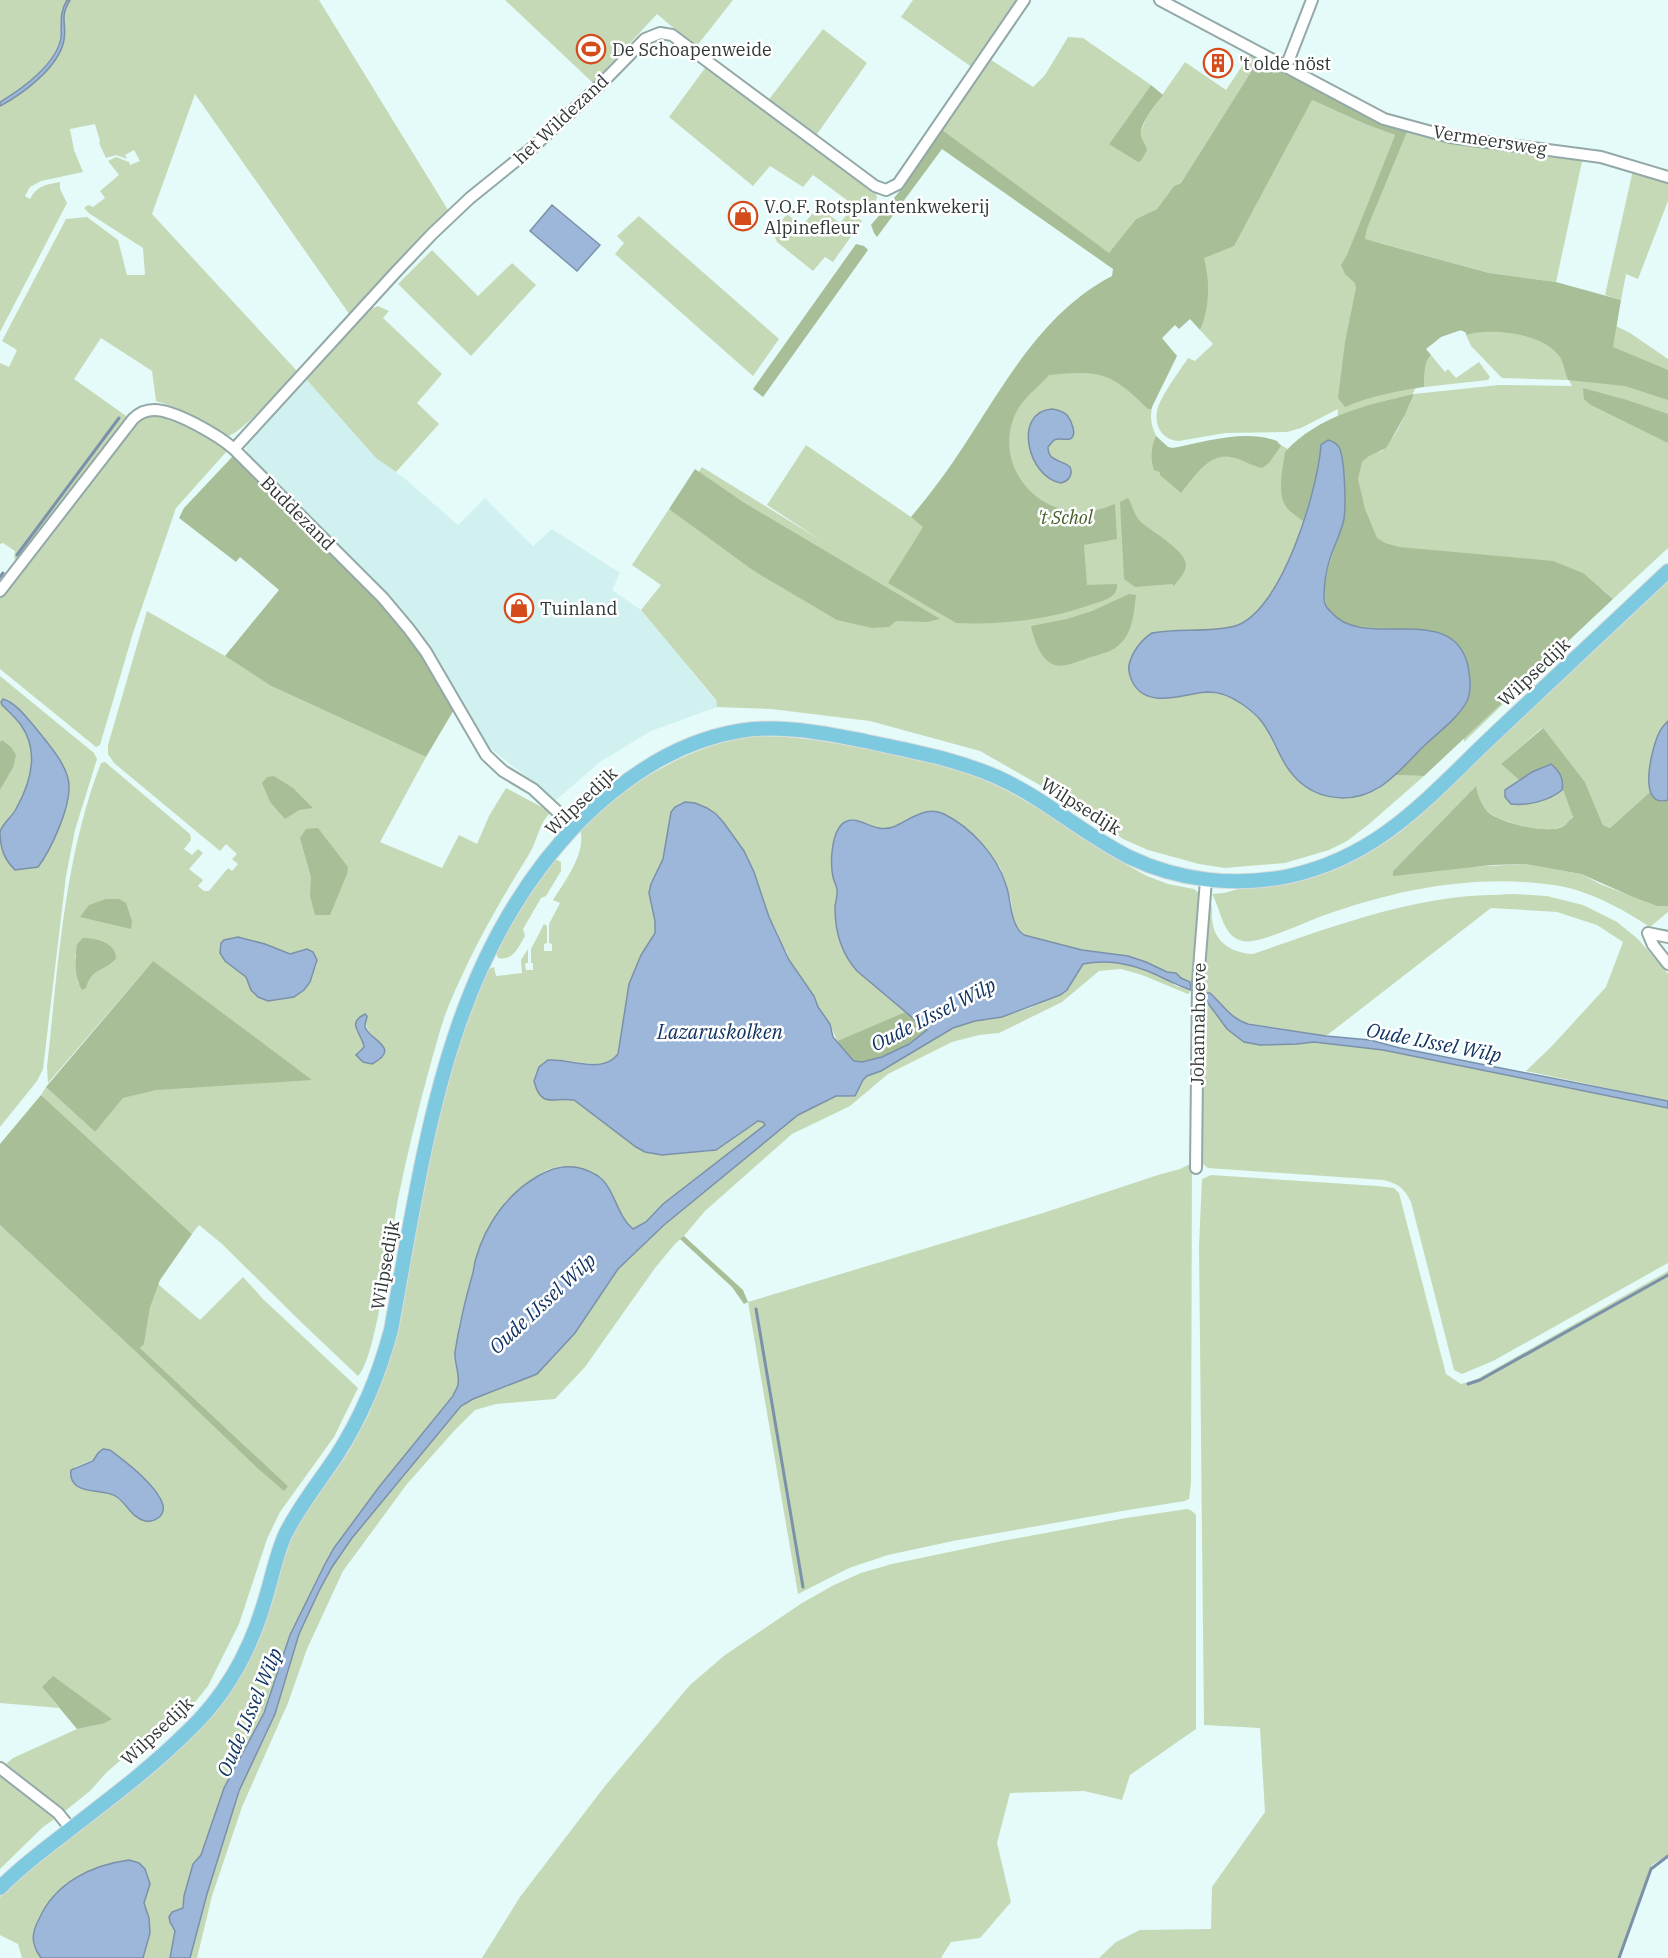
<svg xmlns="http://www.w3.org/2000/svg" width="1668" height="1958" font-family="'IBM Plex Serif',serif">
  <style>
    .built { fill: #d1f1f0 }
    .green { fill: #c6d9b6; fill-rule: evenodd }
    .forest { fill: #a8be97 }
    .water { fill: #9cb7da; stroke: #7b91a9; stroke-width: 1.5 }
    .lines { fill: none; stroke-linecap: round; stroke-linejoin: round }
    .stream { stroke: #7b91a9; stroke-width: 3 }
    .minor-casing { stroke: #93a9a8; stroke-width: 14 }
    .major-casing { stroke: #dadbdb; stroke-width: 16 }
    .minor { stroke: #fff; stroke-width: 10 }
    .major { stroke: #7cc9e0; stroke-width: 14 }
    .labels { text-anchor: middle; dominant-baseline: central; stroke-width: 5; stroke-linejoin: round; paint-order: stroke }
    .poi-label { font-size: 18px; fill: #2f3837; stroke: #fff; text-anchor: start }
    .street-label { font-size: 18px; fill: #2f3837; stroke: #fff }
    .park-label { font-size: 18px; font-style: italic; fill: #415d25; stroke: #fff }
    .water-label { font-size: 20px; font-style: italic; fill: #103461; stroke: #fff }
  </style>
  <rect width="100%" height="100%" fill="#e4fbfa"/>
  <path class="built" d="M313 368 377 459 404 478 458 525 485 498 533 546 552 529 620 573 612 590 641 610 716 701 717 707 651 731 600 762 556 800 481 741 251 461 247 453 246 448 250 438Z"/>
  <path class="green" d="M0 0H67C59 12 63 24 60 37 55 67 24 87 0 102Z
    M70 0H319L448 210 350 315 195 94 152 214 297 371C285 383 241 435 227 436L177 408 156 401 152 371 101 338 74 379 129 418 19 562 14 558 15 551 3 543 0 544V363L9 367 17 350 2 341 66 219 87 217 118 240 127 275H145L143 248 90 214 84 208 88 205 93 207 105 198 100 191 119 175 108 161 116 157 129 162 130 165 140 161 134 150 125 155 127 159 116 155 106 158 99 143 100 141 95 124 70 129 74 150 83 172 41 181 30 187 25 196 30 199C38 185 45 185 60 182V189L67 203 0 332V106C24 93 58 69 64 40 68 23 58 18 70 0Z
    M505 0H733L696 47 657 14 593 83Z
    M913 0H1019L973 68 901 17Z
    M823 29 867 63 815 137 767 102Z
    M1068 37 1083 38 1151 85 1109 144 1140 134 1146 118 1185 62 1226 90 1250 54 1259 59 1181 183 1174 186 1157 209 1136 219 1109 254 941 129 988 58 1033 87 1045 75Z
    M708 64 873 189 876 192 877 198 867 215 813 175 803 187 770 166 753 186 669 117Z
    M1312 100 1365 124 1395 135 1355 235 1365 239 1367 229 1408 130 1583 157 1556 282 1489 273 1373 241 1590 313 1630 333 1668 359V548L1613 599 1601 588 1610 601 1464 742 1461 700 1137 689 1152 698 1208 692 1230 697 1240 703 1262 721 1275 747 1314 792C1328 798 1361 798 1375 791 1382 787 1387 781 1393 775L1424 776 1368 825 1347 841 1329 850 1285 863 1225 868 1199 864 1148 850 1123 839 1066 800 980 751 870 721 771 709 717 707 716 700 641 610 661 585 632 565 669 509 671 510 702 467 822 541 767 505 806 445 911 517 924 527 909 549 926 530 1114 277ZM1208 284C1208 299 1206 316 1200 330L1213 344 1195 361 1188 358C1179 372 1164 391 1158 407 1153 424 1161 440 1179 441L1225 433 1287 432 1301 428 1338 409 1337 422 1289 450 1275 441 1170 448C1157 442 1151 429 1151 415L1161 338 1186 314ZM1490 329 1466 335 1471 346 1502 378 1568 380 1567 377 1572 386 1499 385 1414 394C1407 411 1394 443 1379 453L1385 446 1421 378 1425 349 1440 335 1455 331Z
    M1633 170 1668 183V201L1638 279 1626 274 1621 300 1605 295Z
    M818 207 840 223 849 212 862 221 833 262 825 257 813 271 777 242 773 232 787 214 802 226Z
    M639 216 779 339 753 376 615 254 624 243 617 236Z
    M432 250 478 296 512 263 536 285 471 356 398 284Z
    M378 306 389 311 383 318 442 374 417 403 439 424 396 472 377 459 307 380 313 368 366 311Z
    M1431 355 1445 372 1448 369 1456 378 1479 362 1490 377 1488 380 1424 387C1425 377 1423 363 1431 355Z
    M149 415C174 412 207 435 227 448V451L176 508 133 633 100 745 96 747 0 669V595L134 425Z
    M1668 581V721L1660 731 1650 792 1610 828 1603 825 1585 782 1542 728 1501 764 1519 780 1514 783 1562 790V787L1573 816C1570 819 1567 824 1563 826 1548 835 1505 823 1491 814 1481 807 1479 797 1475 787L1393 871 1525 864 1581 874 1600 884 1657 906H1668V912L1650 927C1621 908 1588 890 1554 885 1475 874 1399 889 1325 915 1307 921 1258 945 1243 941 1222 937 1221 909 1212 894L1224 893 1367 854 1399 833Z
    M147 611 225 656 271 686 426 757 380 842 442 868 459 835 477 844 489 816 506 788 551 812C538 824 538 841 528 856 498 904 471 952 449 1005 441 1024 436 1046 430 1066 418 1110 407 1154 398 1199 392 1230 376 1360 358 1376L301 1322 221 1243 199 1225 192 1234 41 1095 46 1087 95 1132 122 1098 157 1090 153 961 48 1083 47 1067C58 967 64 858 101 763L105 762 190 834 191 840 184 849 192 855 198 849 203 853 189 869 203 880 198 886 204 891H209L228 868 232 871 238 864 232 859 237 854 226 844 220 851 114 763 108 754V745ZM238 937 265 944 290 954 302 950 317 964 304 989 294 997 268 1001 251 990 246 977ZM75 955 116 959C111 965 106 966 99 969 92 973 86 980 78 984ZM359 1017 366 1022C366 1038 389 1040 382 1057L357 1052 364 1047C363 1034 349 1032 359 1017Z
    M0 676 94 753 97 759 75 830 66 876 43 1069 37 1081 0 1127V790L13 768 2 740 0 742Z
    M749 736C789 735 828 741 867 749 919 758 968 769 1015 795 1060 820 1101 852 1147 876L1168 884 1194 889 1200 894 1194 983 1181 978 1177 974 1167 972 1146 962 1128 956 1082 950 1024 935 1014 923 1011 900 1000 867 966 830 944 815 929 811 914 816 890 828 880 829 854 819 847 820 839 827 834 838 833 847V875L838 893 840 941 849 960 857 971 905 1012 837 1041 830 1024 818 1007 814 996 789 960 787 952 781 944 778 934 769 917 754 872 744 851 724 823 695 803H680L663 859 651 884 656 928 652 938 641 955 629 984 618 1054C595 1082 542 1036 534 1081 541 1109 553 1097 574 1100L636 1147 645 1152 662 1155 683 1152H707L726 1144 732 1138 758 1121 763 1122 765 1124 764 1127 663 1204 646 1222 632 1229 617 1209 609 1187 600 1178 561 1166 547 1170 531 1180 505 1202 488 1230 476 1258 459 1324 455 1355 459 1383 453 1396 379 1487 334 1548 325 1564 290 1635 264 1713 224 1788 201 1855 193 1864 184 1896 183 1908 175 1911 170 1922 175 1931 170 1958H143L150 1933 149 1918 144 1903 150 1884 114 1862C101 1866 87 1871 75 1878 57 1889 31 1919 33 1942 33 1947 38 1954 41 1958H22L18 1944 0 1935V1897L241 1675 261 1635 285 1553 292 1536 307 1511 349 1451 369 1414 386 1369 394 1340 425 1171 458 1044 484 971 494 967 496 976 522 973 521 960 528 949V963H525L526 970H533V963H531V949L544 924 547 926V943L544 944V951H552V944L549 943V924L560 903 553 900C565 881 587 852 580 829 627 783 684 749 749 736Z
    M555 859 561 862V871L546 896 541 898 523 929 525 936C518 948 513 961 498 958L495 951 521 903Z
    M1515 894 1547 896 1583 905 1617 922 1638 939 1668 974V1101L1526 1071 1552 1046 1606 987 1623 942 1597 925 1557 912 1491 908 1326 1036 1241 1022 1230 1014 1210 993 1205 999 1227 1029 1260 1045 1297 1044 1314 1042 1383 1050 1668 1108V1263L1493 1361 1462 1374 1454 1370 1411 1202C1404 1188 1399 1184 1383 1180L1208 1168 1203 1164 1200 1155V983L1208 900C1214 906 1211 911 1212 919 1214 942 1231 953 1253 954 1317 932 1383 907 1451 898 1472 895 1493 895 1515 894Z
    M1099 961 1129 965 1167 979 1176 986 1191 990 1188 994 1142 975 1121 969 1099 971 1062 1002 999 1033 979 1035 952 1042 888 1074 850 1106 792 1134 705 1211 684 1236 675 1244 655 1268 585 1367 555 1399 496 1404 475 1410 454 1431 407 1484 343 1571 307 1649 288 1703 242 1807 212 1896 197 1958H190L207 1894 239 1791 275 1714 299 1634 319 1591 332 1567 352 1538 461 1406 472 1399 537 1374 575 1333 618 1269 664 1225 798 1115 836 1096 855 1097 863 1080 867 1076 880 1071 953 1028 975 1021 1002 1017 1030 1008 1067 990 1083 964Z
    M1192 1160 1191 1482 1189 1499 1185 1501 1122 1511 953 1541 888 1555 849 1568 798 1594 748 1302 1043 1213 1158 1175 1180 1169 1190 1164Z
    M1211 1175 1377 1186 1394 1188 1399 1193 1446 1374 1461 1384 1477 1379 1668 1271V1855L1652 1865 1619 1958H1099L1116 1942 1140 1930 1211 1929 1212 1887 1265 1812 1260 1728 1204 1725 1199 1246 1202 1179Z
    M0 1225 136 1352 255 1466 288 1486 140 1348 144 1343 150 1308 158 1284 200 1320 243 1277 264 1300 358 1388 334 1437 280 1512 267 1539 239 1624 208 1686 183 1717 171 1728 130 1752 107 1772 90 1791 65 1811 6 1764 13 1758 77 1729 102 1724 42 1687 59 1708 0 1703ZM95 1459 152 1486 160 1496 164 1509 135 1516 118 1498 111 1494 79 1487 75 1467Z
    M1187 1509 1192 1511 1196 1515V1729L1130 1775 1122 1800 1084 1791 1010 1793 997 1843 1011 1902 980 1938 951 1942 941 1958H482L520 1897 605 1786 690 1685 725 1655 802 1603 834 1585 861 1573 892 1564 1002 1541 1126 1518Z
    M0 1775 50 1811 56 1818 43 1827 0 1869Z"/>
  <path class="forest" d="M1259 59 1363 114 1408 130 1367 229 1365 239 1489 273 1556 282 1621 300 1613 347 1668 370V400L1625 386 1568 380C1565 373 1564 364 1560 357 1544 333 1491 327 1466 335V333L1461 330 1441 337 1426 349 1431 355C1423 363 1425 377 1424 387 1397 391 1370 396 1345 407L1338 398 1345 342 1356 288 1355 283 1345 274 1341 265 1347 255 1395 135 1365 124 1312 100 1234 246 1204 258C1210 281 1210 308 1200 330L1190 319 1179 329 1175 325 1162 338 1177 356 1151 409H1148C1110 372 1102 370 1049 375 1037 389 1021 399 1014 417 996 463 1031 510 1079 512 1092 513 1104 508 1115 504L1117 539 1084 545 1087 585 1117 584C1118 599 1101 601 1090 605 1047 620 1002 625 956 623L888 583 923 527 911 517C926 499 940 481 953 462 999 395 1037 315 1112 276L1113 269 942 149 877 237 874 233 871 225 899 192 941 129 1109 253 1136 219 1157 209 1174 186 1181 183Z
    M1151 85 1163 95C1156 104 1139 124 1141 136 1142 140 1146 145 1147 150L1141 161 1138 162 1109 144Z
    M856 244 864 246 868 250 763 397 753 389Z
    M1583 388 1627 400 1668 414V443L1591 405 1584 399Z
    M1414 394 1405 415 1391 440 1386 448 1369 456 1362 462 1358 479 1365 509 1377 538 1385 543 1399 547 1553 561 1583 573 1613 599 1424 776 1393 775 1460 711 1432 630C1410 630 1389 629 1368 627 1362 626 1355 627 1349 625 1301 611 1338 550 1343 520 1346 505 1345 489 1343 474 1342 462 1342 449 1332 441L1321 445 1317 477 1303 521C1297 516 1289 512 1285 505 1277 492 1283 467 1285 452 1319 415 1367 405 1414 394Z
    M1156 436 1168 447 1173 448C1206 442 1244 429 1277 441L1281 446 1269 463 1262 468C1251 466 1241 458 1230 457 1208 453 1193 479 1181 493L1160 475V472L1154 470C1150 459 1151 447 1156 436Z
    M233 456 381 601 407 631 455 708 426 757 271 686 225 656 279 590 240 557 236 562 179 518 184 508Z
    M695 469 743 502 940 619 927 622 896 621 889 627 872 628 837 620 754 571 669 509Z
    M1128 498C1133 506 1134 516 1142 523 1153 532 1186 551 1186 565 1186 573 1178 580 1174 586L1172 584 1135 587 1124 579 1120 502Z
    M1129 594 1136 595C1134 610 1133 632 1121 643 1114 651 1101 654 1091 657 1081 660 1065 668 1055 665 1040 660 1034 639 1031 626L1067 619 1092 611Z
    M1543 728 1585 782 1603 825 1610 828 1650 792 1652 796 1662 802 1668 800V906H1657L1633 897 1581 874 1525 864 1492 865 1393 876V871L1476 786C1478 796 1481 804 1488 812 1500 823 1547 834 1562 827 1566 825 1570 819 1573 817L1562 787 1563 781 1532 772 1519 780 1501 764Z
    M2 740 11 747 16 755 13 768 0 790V742Z
    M274 776 293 788 313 808 299 810 285 819 270 802 262 783 267 777Z
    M318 828 348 867 347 874 330 915H315L310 896 311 877 300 838 306 829Z
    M106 899H119L126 903 132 921 131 929 80 917 89 905Z
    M83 938C96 938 117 943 116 959 104 972 92 967 86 988L82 990C74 977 75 958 77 944Z
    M153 961 312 1080 157 1090 123 1098 95 1132 46 1087Z
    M905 1012 924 1027 927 1032C913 1041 873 1067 857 1062 849 1059 842 1047 837 1041Z
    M41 1095 192 1234 160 1280 150 1308 144 1344 140 1348 288 1486 284 1491 255 1466 136 1352 0 1225V1144Z
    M684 1236 743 1290 748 1302 744 1304 732 1287 680 1239Z
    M53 1676 112 1719 102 1724 77 1729 42 1687Z"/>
  <path class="water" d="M67 0H70C59 18 67 23 64 40 59 67 23 94 0 106V102C22 89 57 64 61 37 62 23 59 13 67 0Z
    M552 205 600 245 577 271 530 231Z
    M1052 409C1058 410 1063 411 1067 415 1071 420 1078 435 1070 439 1066 440 1058 438 1054 440L1048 447C1048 462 1061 459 1070 467 1073 475 1069 481 1061 483 1028 478 1012 412 1052 409Z
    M1328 440C1332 441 1336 443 1339 447 1345 459 1346 505 1344 519 1341 534 1333 547 1329 562 1326 572 1324 587 1324 598 1324 605 1327 608 1332 613 1365 651 1453 600 1468 666 1470 678 1472 690 1467 701 1458 718 1440 731 1426 744 1400 769 1381 798 1342 798 1325 797 1313 793 1301 783 1280 765 1277 742 1262 722 1257 715 1249 709 1242 704 1232 697 1220 692 1208 692 1184 693 1148 710 1133 683 1130 677 1128 671 1129 665 1132 652 1141 640 1152 633 1179 628 1208 633 1235 626 1282 612 1318 489 1321 445Z
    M3 699C16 703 26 717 34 726 46 741 69 766 69 786 70 808 51 850 38 867L15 870C4 859 0 848 0 832 2 824 12 817 16 809 30 784 40 752 21 725 16 718 8 711 2 705L1 702Z
    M1668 721V800C1636 809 1652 747 1659 733 1661 728 1665 724 1668 721Z
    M1551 764C1560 772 1564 778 1562 790 1549 801 1527 806 1511 804L1505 797V790L1532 772Z
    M685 802 695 803 707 808 716 814 724 823 744 851 754 872 769 917 789 960 814 996 818 1007 830 1024 833 1037 851 1058 854 1061 862 1062 882 1057 909 1044 927 1030 857 971C841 953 835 932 835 908 835 902 838 896 837 890 837 886 834 882 833 877 830 863 831 830 845 822 859 814 873 834 893 827 910 820 926 805 944 814 972 828 997 856 1006 885 1012 901 1009 924 1024 935L1082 950 1128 956 1146 962 1167 972 1176 973 1181 978 1190 982 1191 990C1179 986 1176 984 1165 979 1140 966 1111 958 1083 964L1067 990 1060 995 1002 1017 975 1021 953 1028 881 1071 867 1076 863 1080 855 1096H836L798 1115 664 1225 618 1269 575 1333 537 1374 473 1399 461 1406 352 1538 332 1567 319 1591 299 1634 275 1714 239 1791 207 1894 190 1958H170L175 1931 170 1922 169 1917 172 1912 183 1908 184 1896 193 1864 201 1855 224 1788 264 1713 290 1635 325 1564 334 1548 379 1487 453 1396C454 1392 458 1388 458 1384 460 1374 454 1362 455 1352 459 1326 465 1301 472 1276 474 1270 474 1264 476 1258 486 1224 507 1194 538 1176 558 1164 578 1163 598 1176 615 1188 616 1215 633 1229L646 1222 663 1204 765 1125 763 1122 758 1121 716 1150 662 1155 645 1152 636 1147 574 1100C553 1097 541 1109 534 1081L539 1067 548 1060C570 1058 602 1075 618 1054L629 984 641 955 655 933V921L649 893 651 884 663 859 671 812 675 807Z
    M238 937 265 944 290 954 307 949 313 952 317 960 310 982 304 990 294 997 268 1001 258 997 251 990 246 977 225 961 220 953 221 943 224 940Z
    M1207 993H1210C1222 1004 1231 1019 1248 1024L1326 1036 1370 1040 1400 1048 1668 1101V1108L1383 1050 1314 1042 1297 1044 1260 1045 1244 1042 1227 1029 1205 999Z
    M365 1014 367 1016C367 1019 365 1022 365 1026 366 1039 404 1047 372 1064L363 1062 356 1055 364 1047C363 1034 345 1024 365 1014Z
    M103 1449 110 1450C122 1459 181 1502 158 1518 154 1521 150 1522 145 1521 132 1518 127 1504 117 1497 106 1489 89 1494 77 1486 72 1482 70 1476 71 1470L93 1461 98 1453Z
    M129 1860 139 1863 145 1869 150 1884 144 1903 149 1918 150 1933 143 1958H41C31 1944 31 1934 39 1919 55 1883 91 1865 129 1860Z"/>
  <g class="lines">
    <path class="stream" d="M17 555 119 418
      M0 577 3 573
      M756 1309 803 1587
      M1468 1384 1480 1380 1668 1275
      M1619 1958 1651 1869 1668 1856"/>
    <g class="minor-casing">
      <path id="minor" d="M1160 0 1384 119 1450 137 1601 157 1668 177
        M1286 67 1312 0
        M234 449 395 273 432 234 470 198 532 148 598 87 645 39 660 33 672 35 875 186 886 190 898 184 1024 0
        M0 591 133 419C139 413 146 410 154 410 175 410 218 435 234 449L383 598 409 629 426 652 486 755 503 771 533 789 574 827
        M1668 937 1648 933 1653 945 1668 964
        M1196 1168 1198 981 1206 880
        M0 1768 58 1813 71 1829"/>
    </g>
    <g class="major-casing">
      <path id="major" d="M0 1888C22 1865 48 1847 73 1827 112 1797 153 1766 188 1731 226 1695 251 1649 265 1600 272 1578 276 1555 285 1535 299 1506 320 1481 337 1455 362 1416 379 1375 391 1330 425 1148 445 957 582 819 625 777 679 741 739 731 781 724 824 733 865 741 911 751 953 758 997 777 1044 798 1083 834 1129 857 1179 881 1235 887 1289 876 1385 855 1434 790 1502 727 1557 675 1613 623 1668 571"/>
    </g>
    <use href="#minor" class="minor"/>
    <use href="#major" class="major"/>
  </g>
  <defs>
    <g id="stadium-ring" transform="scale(1.5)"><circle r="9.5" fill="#fff" stroke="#d44c1c" stroke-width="1.5"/><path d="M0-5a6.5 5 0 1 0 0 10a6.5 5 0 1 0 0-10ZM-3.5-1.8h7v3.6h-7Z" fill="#d44c1c"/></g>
    <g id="building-ring" transform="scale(1.5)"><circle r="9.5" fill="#fff" stroke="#d44c1c" stroke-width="1.5"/><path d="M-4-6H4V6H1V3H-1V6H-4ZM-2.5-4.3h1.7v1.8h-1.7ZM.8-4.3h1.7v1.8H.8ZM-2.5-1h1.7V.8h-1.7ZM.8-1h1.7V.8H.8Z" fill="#d44c1c"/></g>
    <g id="shop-ring" transform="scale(1.5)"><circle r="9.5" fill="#fff" stroke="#d44c1c" stroke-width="1.5"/><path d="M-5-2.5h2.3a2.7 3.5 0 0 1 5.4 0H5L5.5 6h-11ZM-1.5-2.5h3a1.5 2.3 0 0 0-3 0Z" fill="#d44c1c"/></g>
  </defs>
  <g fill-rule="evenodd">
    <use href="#stadium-ring" x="591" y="49"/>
    <use href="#building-ring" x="1218" y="63"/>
    <use href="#shop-ring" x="743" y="216"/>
    <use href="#shop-ring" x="519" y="608"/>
  </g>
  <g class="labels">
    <g class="poi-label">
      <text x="612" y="49">De Schoapenweide</text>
      <text x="1239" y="63">'t olde nöst</text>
      <text x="764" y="206">V.O.F. Rotsplantenkwekerij<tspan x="764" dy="21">Alpinefleur</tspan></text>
      <text x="540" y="608">Tuinland</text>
    </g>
    <g class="street-label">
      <text transform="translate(561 119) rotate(-43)">het Wildezand</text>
      <text transform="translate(1490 140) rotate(9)">Vermeersweg</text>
      <text transform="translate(298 513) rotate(45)">Buddezand</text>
      <text transform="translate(1534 672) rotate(-43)">Wilpsedijk</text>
      <text transform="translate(581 801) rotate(-43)">Wilpsedijk</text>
      <text transform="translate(1081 806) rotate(32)">Wilpsedijk</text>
      <text transform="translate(1198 1024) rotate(-89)">Johannahoeve</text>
      <text transform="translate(385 1265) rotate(-80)">Wilpsedijk</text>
      <text transform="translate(157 1731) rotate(-43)">Wilpsedijk</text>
    </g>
    <g class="park-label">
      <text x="1065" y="517">'t Schol</text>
    </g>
    <g class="water-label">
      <text transform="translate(933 1014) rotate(-27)">Oude IJssel Wilp</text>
      <text x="720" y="1031">Lazaruskolken</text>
      <text transform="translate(1434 1042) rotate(11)">Oude IJssel Wilp</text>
      <text transform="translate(542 1303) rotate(-43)">Oude IJssel Wilp</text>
      <text transform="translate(249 1712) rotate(-67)">Oude IJssel Wilp</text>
    </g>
  </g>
</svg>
